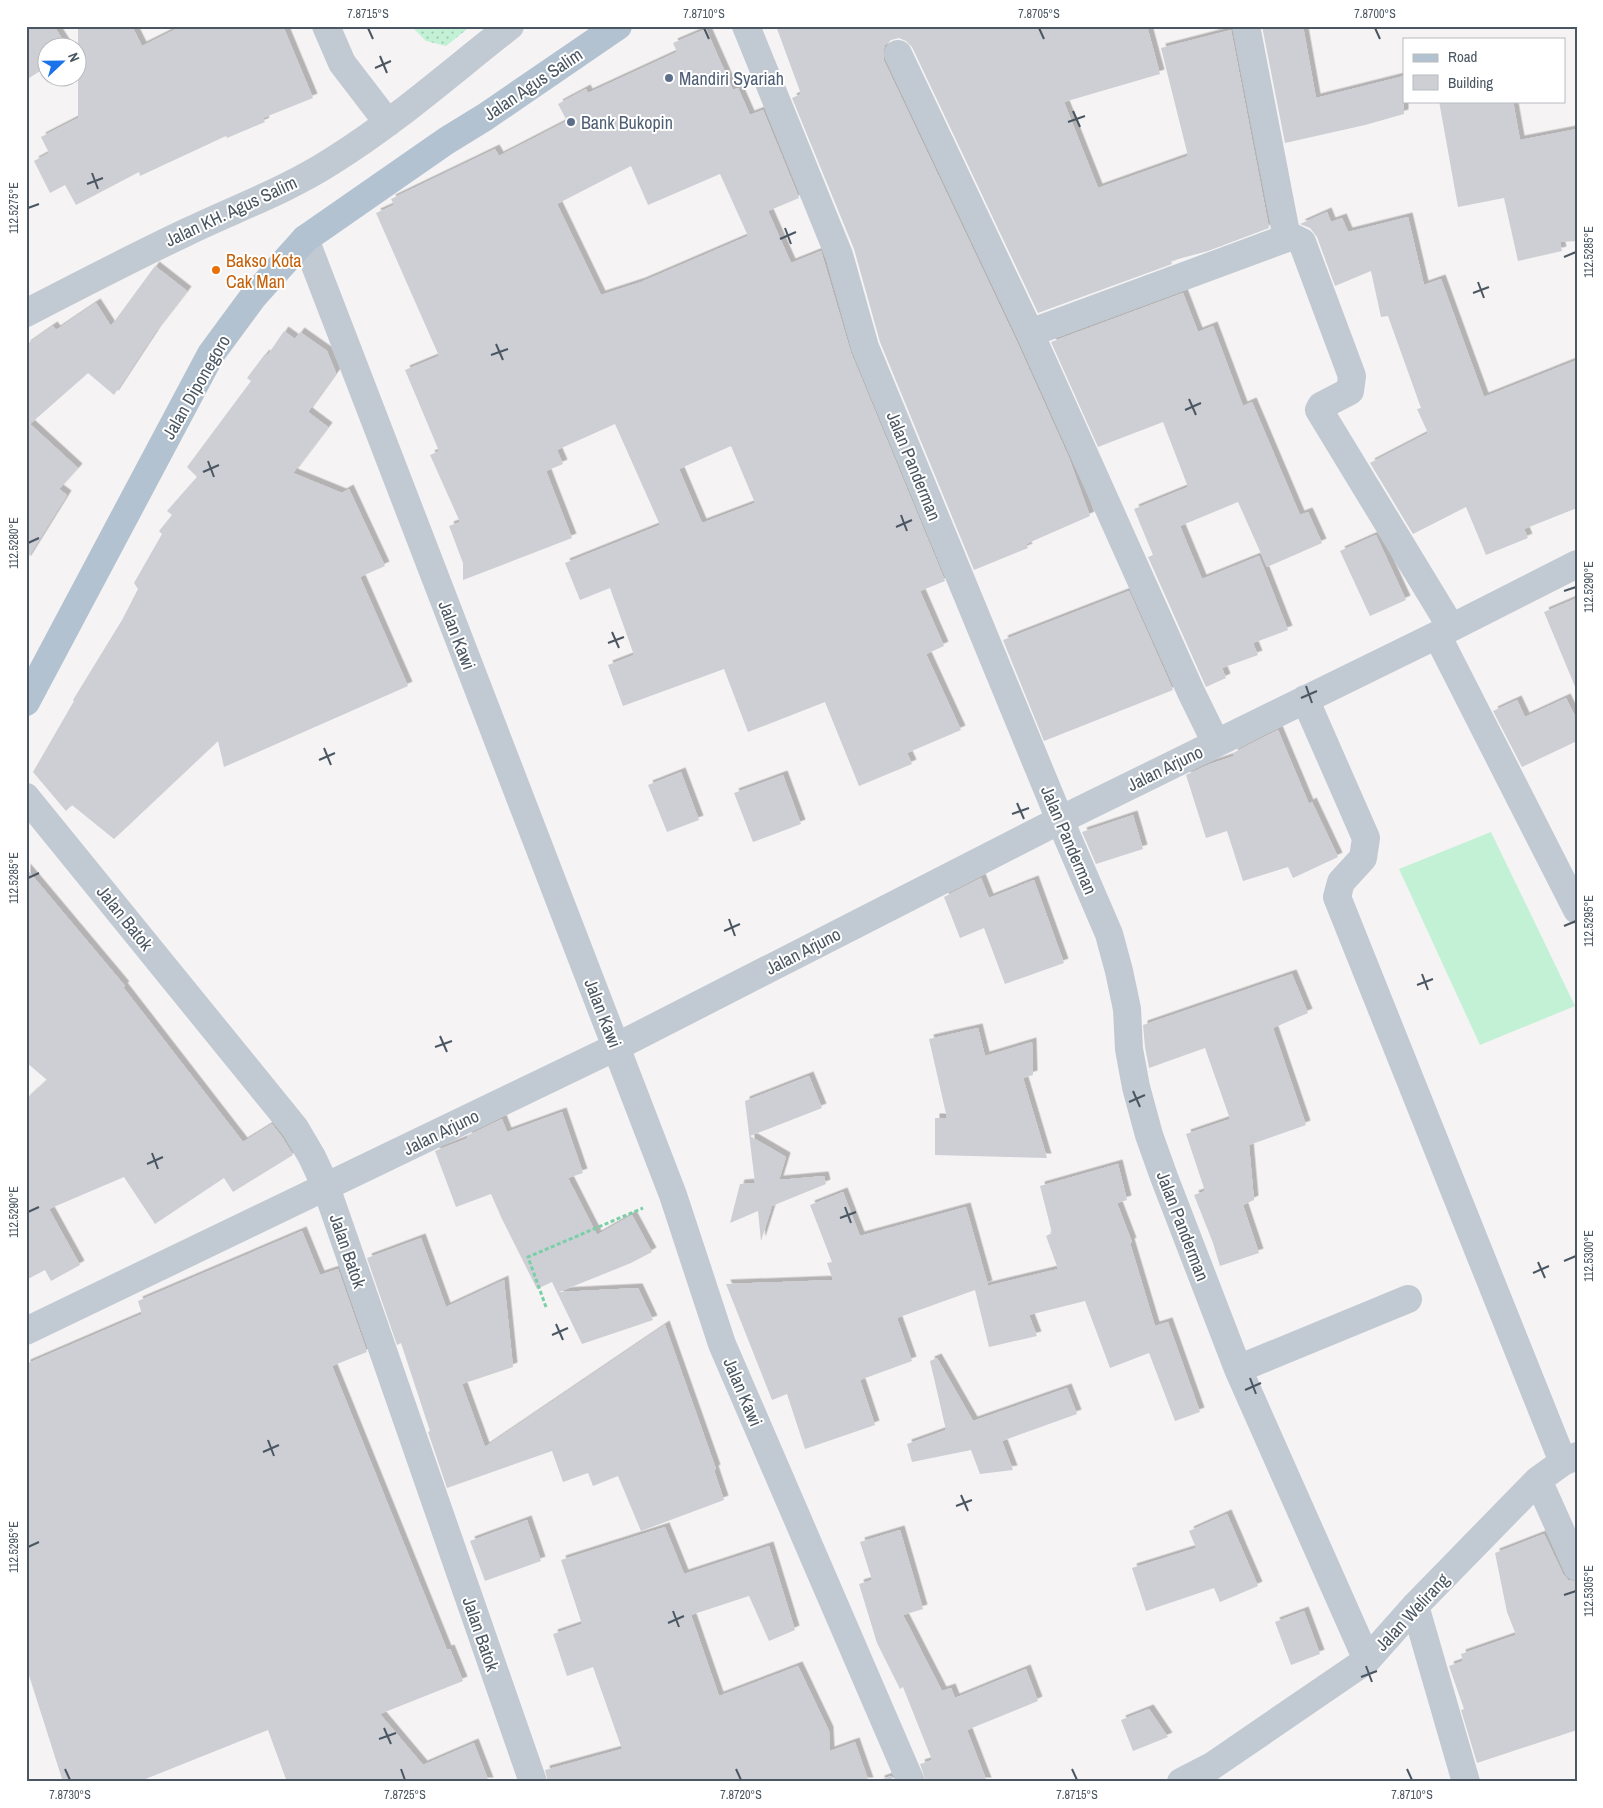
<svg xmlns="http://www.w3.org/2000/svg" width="1603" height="1808" font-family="'Archivo Narrow',sans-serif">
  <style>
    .grass { fill: #c3f1d5 }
    .park { fill: url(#park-dots) }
    .building { fill: #cdcfd5; fill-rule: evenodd; filter: url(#shadow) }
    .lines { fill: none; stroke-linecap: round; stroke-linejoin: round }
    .path { stroke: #7ad0a6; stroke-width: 3; stroke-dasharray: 4 2.5; stroke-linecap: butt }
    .minor { stroke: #c1cad2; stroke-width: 28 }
    .major { stroke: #b3c2d1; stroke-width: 28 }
    .ticks { fill: none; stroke: #4a5661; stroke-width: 2 }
    .service-dot { fill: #5c6f8a; stroke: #fff; stroke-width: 2 }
    .food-dot { fill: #e8710a; stroke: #fff; stroke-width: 2 }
    .labels { text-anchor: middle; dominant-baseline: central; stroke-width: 4; stroke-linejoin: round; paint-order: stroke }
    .service-label { font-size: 18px; fill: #4e5e75; stroke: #fff; text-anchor: start }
    .street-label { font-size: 18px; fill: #4a5661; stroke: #fff }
    .food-label { font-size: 18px; fill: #c56008; stroke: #fff; text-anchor: start }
    .neatline { fill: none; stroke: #4a5661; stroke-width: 2 }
    .ticks-label { font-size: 12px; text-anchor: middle; fill: #4a5661 }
  </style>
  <defs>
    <pattern id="park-dots" width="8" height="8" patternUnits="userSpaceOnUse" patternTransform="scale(1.25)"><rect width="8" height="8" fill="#c3f1d5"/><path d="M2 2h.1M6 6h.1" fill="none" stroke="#a0c6b0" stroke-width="1.8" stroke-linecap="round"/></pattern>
    <filter id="shadow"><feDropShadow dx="4.5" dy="-4.5" stdDeviation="0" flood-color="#0004"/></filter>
  </defs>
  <rect width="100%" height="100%" fill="#f5f3f3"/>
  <path class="grass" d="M1491 832 1575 1006 1480 1045 1399 869Z"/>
  <path class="park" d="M411 26H471L446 46 426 41Z"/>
  <path class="building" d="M26 26H54L68 48H48V66L26 80Z
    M78 26H132L142 46 182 26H283L313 98 263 118 265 122 227 138 226 136 140 176 139 172 76 205 65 185 50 193 34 161 49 153 41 137 78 118Z
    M776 26H1147L1160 74 1064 102 1098 188 1188 156 1161 48 1231 30 1269 228 1208 251 1171 261 1172 264 1038 313 912 47 906 41 899 38 891 40 885 45 883 52 884 61 1016 340 1069 458 1090 516 1026 544 1028 548 974 570 880 342 854 249 792 98 801 94Z
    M1262 26H1303L1316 98 1404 76V114L1365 125 1285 143Z
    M706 29 733 90 738 88 750 115 763 110 799 198 768 211 791 263 821 251 851 353 945 581 920 591 944 646 926 654 961 730 907 753 912 764 859 786 825 702 748 732 724 669 623 706 608 665 634 655 610 588 580 600 565 563 660 525 615 424 557 450 563 464 546 471 572 538 463 580V563L449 526 460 522 430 455 439 451 405 370 439 356 376 213 394 205 391 199 495 149 499 156 567 121 558 104 586 89 588 93 677 52 673 43ZM631 166 648 205 720 174 748 236 641 282 601 295 557 204ZM731 446 755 503 702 523 679 469Z
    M1439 101H1513L1520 140 1577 129V241L1560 242 1562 251 1518 261 1504 198 1458 207Z
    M1327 212 1331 222 1342 218 1348 232 1408 217 1424 285 1441 279 1484 397 1577 360V508L1524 529 1528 538 1486 555 1466 507 1413 534 1370 463 1428 433 1417 409 1421 408 1388 316 1381 317 1371 271 1335 286 1317 237 1310 228 1300 224Z
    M155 266 187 291 156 331 114 395 88 373 30 424 78 468 59 489 67 495 26 561V345L53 326 56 330 96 303 111 326Z
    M1183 293 1198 332 1213 326 1243 406 1252 402 1300 515 1308 512 1322 543 1267 567 1238 502 1180 526 1202 579 1259 556 1288 630 1253 643 1258 655 1222 668 1226 678 1206 687 1148 557 1153 555 1134 509 1188 487 1163 422 1098 447 1051 342Z
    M284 331 295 339 300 332 327 351 336 373 308 412 328 427 293 473 342 493 349 489 385 566 360 577 408 686 224 767 218 741 114 839 72 805 66 811 33 772 74 701 73 700 122 620 138 589 134 583 162 534 159 531 172 515 167 511 197 477 187 467 251 381 247 378 265 354 267 356Z
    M1376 535 1406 600 1370 616 1340 551Z
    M1129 591 1173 690 1044 741 1003 640Z
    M1577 598V689H1576L1544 612Z
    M1566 698 1577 720V741L1522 767 1493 711 1517 700 1525 717Z
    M1278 730 1309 804 1312 802 1338 857 1293 878 1288 867 1243 881 1227 831 1206 838 1186 775 1210 764 1234 756 1233 753Z
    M681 772 699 820 667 832 648 785Z
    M783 775 801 824 753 842 734 793Z
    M1133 815 1143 849 1096 864 1082 832Z
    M26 868 125 986 123 987 243 1142 272 1124 282 1137 293 1155 233 1192 224 1178 155 1224 124 1177 49 1209 80 1265 51 1281 45 1270 26 1280V1099L47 1080 26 1062Z
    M981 878 989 898 1034 880 1064 963 1005 984 984 928 960 938 944 897Z
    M1292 974 1308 1013 1273 1028 1306 1125 1249 1145 1254 1200 1243 1205 1259 1253 1220 1266 1213 1243 1194 1195 1205 1191 1186 1134 1230 1119 1205 1048 1149 1068 1145 1047 1143 1025Z
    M978 1028 985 1056 1032 1042 1033 1075 1023 1078 1047 1158 935 1155V1118H947L929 1039Z
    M809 1076 822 1108 750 1136 786 1157 779 1180 824 1176 826 1184 772 1206 761 1241 758 1211 730 1223 740 1184 755 1183 745 1101Z
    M562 1112 583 1173 568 1178 597 1235 632 1215 652 1252 631 1263 559 1292 638 1288 653 1320 582 1344 552 1282 537 1289 502 1219 491 1194 456 1207 435 1151 468 1138 467 1136 502 1119 507 1132Z
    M1118 1164 1127 1200 1117 1203 1132 1242 1130 1243 1155 1326 1168 1322 1200 1412 1175 1421 1149 1353 1110 1368 1085 1301 1029 1315 1037 1336 989 1347 975 1290 897 1318 912 1361 860 1380 875 1425 805 1449 787 1394 772 1400 726 1284 833 1280 827 1263 832 1262 810 1205 843 1192 860 1236 966 1207 988 1285 979 1288 1058 1269 1046 1236 1052 1233 1040 1186Z
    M302 1231 320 1275 338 1269 367 1352 332 1366 447 1650 450 1649 463 1681 380 1714 423 1765 474 1743 489 1782H287L268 1730 138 1782H63L26 1666V1364L142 1314 138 1301Z
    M421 1238 446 1307 504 1280 513 1367 462 1384 485 1447 665 1325 716 1469 714 1470 724 1500 641 1531 618 1476 593 1486 588 1473 563 1482 552 1451 447 1488 428 1432 430 1431 401 1343 397 1345 367 1258Z
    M937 1358 973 1421 1067 1388 1077 1414 1002 1441 1013 1470 980 1474 971 1450 912 1462 907 1444 946 1430 930 1361Z
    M1227 1514 1258 1586 1220 1602 1214 1588 1146 1611 1132 1568 1196 1548 1189 1531Z
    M527 1520 541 1561 485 1581 470 1541Z
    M665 1527 684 1574 769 1546 795 1630 769 1641 749 1596 691 1615 719 1696 798 1666 829 1731 830 1751 855 1742 869 1782H755L754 1780 748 1782H548L545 1770 622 1749 593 1667 567 1676 553 1634 582 1624 561 1560Z
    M900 1530 923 1609 903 1615 942 1691 951 1688 955 1698 1026 1669 1038 1701 967 1730 987 1782H926L920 1764 932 1760 903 1687 900 1689 877 1643 859 1584 872 1580 860 1542Z
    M1544 1534 1563 1574 1568 1580 1577 1582V1730L1477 1763 1461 1710 1464 1709 1449 1666 1463 1661 1461 1654 1516 1635 1507 1612 1495 1553Z
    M1304 1611 1320 1654 1291 1665 1275 1622Z
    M1149 1709 1168 1737 1133 1751 1121 1720Z
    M891 1776 894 1782H880V1780Z"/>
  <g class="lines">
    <path class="path" d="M546 1307 528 1257 643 1208"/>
    <path class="minor" d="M326 26 342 63 388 123
      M746 26 839 255 865 347 1060 820 1109 934 1119 971 1127 1009 1129 1049 1136 1087 1149 1135 1164 1177 1238 1369 1367 1660
      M1246 26 1287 238
      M898 54 1030 333 1191 692 1216 743
      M305 239 673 1195 722 1344 911 1782
      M26 313C80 285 134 257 189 231 237 208 287 190 332 161 395 122 451 72 510 26
      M1030 333 1287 238H1294L1302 242 1352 376 1350 391 1321 406 1319 410 1451 627
      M1437 635 1577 910
      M1305 699 1366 838 1363 858 1341 882 1337 897 1563 1462
      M26 797 295 1128 312 1157 326 1187 533 1782
      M26 1331 616 1047 1060 820 1437 635 1577 564
      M1238 1369 1408 1299
      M1538 1480 1577 1567
      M1415 1606 1466 1782
      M1181 1782 1212 1766 1367 1660 1415 1606 1538 1480 1563 1462 1577 1456"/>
    <path class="major" d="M26 702 211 354 253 297 305 239 446 141 485 117 618 26"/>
  </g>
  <path class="ticks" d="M368 28 373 39M704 28 709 39M1039 28 1044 39M1375 28 1380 39M380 56 387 73M375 68 391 61M1073 111 1080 127M1068 122 1085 116M92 173 98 189M87 184 103 178M28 208 39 204M785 228 791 244M780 239 796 232M1564 257 1576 252M1478 282 1484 298M1473 293 1489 287M496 344 503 360M491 355 508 349M1189 399 1196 415M1185 410 1201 403M208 461 214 477M203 472 219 465M901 515 907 531M896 527 912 520M28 543 39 538M1564 591 1576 587M612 632 619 648M608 643 624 637M1306 686 1312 703M1301 698 1317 691M324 748 331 765M319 760 335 753M1017 803 1024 819M1012 814 1029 808M28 878 39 873M729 919 735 936M1564 926 1576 921M724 931 740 924M1422 974 1428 990M1417 985 1433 979M440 1036 447 1052M435 1047 452 1041M1133 1091 1140 1107M1129 1102 1145 1095M152 1153 158 1169M147 1164 163 1157M845 1207 851 1223M28 1212 39 1207M840 1218 856 1212M1564 1261 1576 1256M1538 1262 1545 1278M1533 1273 1549 1266M556 1324 563 1340M552 1335 568 1328M1250 1378 1256 1394M1245 1390 1261 1383M268 1440 274 1456M263 1452 279 1445M961 1495 968 1511M956 1506 972 1500M28 1547 39 1542M1564 1595 1576 1591M673 1611 679 1627M668 1623 684 1616M1366 1666 1372 1682M1361 1677 1377 1671M384 1728 391 1744M379 1739 396 1733M65 1769 70 1780M401 1769 405 1780M736 1769 741 1780M1072 1769 1077 1780M1407 1769 1412 1780"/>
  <g class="service-dot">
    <circle cx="669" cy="78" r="5"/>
    <circle cx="571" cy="122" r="5"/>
  </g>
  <circle class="food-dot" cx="216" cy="270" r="5"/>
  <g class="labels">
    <g class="service-label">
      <text x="679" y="78">Mandiri Syariah</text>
      <text x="581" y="122">Bank Bukopin</text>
    </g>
    <g class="street-label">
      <text transform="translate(533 84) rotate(-34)">Jalan Agus Salim</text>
      <text transform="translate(231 211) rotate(-25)">Jalan KH. Agus Salim</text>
      <text transform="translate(196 387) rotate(-60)">Jalan Diponegoro</text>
      <text transform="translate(914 466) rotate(68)">Jalan Panderman</text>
      <text transform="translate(457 635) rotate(69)">Jalan Kawi</text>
      <text transform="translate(1165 768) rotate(-26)">Jalan Arjuno</text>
      <text transform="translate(1069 840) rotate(67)">Jalan Panderman</text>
      <text transform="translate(125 918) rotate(51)">Jalan Batok</text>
      <text transform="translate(803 951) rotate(-27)">Jalan Arjuno</text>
      <text transform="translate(603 1013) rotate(69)">Jalan Kawi</text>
      <text transform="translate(441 1132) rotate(-26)">Jalan Arjuno</text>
      <text transform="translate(1183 1226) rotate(69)">Jalan Panderman</text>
      <text transform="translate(348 1251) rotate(71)">Jalan Batok</text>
      <text transform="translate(743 1392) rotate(67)">Jalan Kawi</text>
      <text transform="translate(1412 1612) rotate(-47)">Jalan Welirang</text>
      <text transform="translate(481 1634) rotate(71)">Jalan Batok</text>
    </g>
    <g class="food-label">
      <text x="226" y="260">Bakso Kota<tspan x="226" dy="21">Cak Man</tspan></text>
    </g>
  </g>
  <rect width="1603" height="1808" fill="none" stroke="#ffffff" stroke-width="55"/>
  <rect x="1403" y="38" width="162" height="65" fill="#ffffff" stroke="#b7bbc0"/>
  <rect x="1413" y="54" width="25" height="8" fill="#b3c2d1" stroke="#b7bbc0"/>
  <text x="1448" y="62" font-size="15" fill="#4a5661">Road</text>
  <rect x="1413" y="75" width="25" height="15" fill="#cdcfd5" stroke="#b7bbc0"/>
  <text x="1448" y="88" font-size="15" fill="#4a5661">Building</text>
  <g transform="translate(62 62) rotate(68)"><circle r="24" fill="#ffffff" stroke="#b7bbc0"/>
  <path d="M0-4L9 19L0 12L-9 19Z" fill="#1a73e8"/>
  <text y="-8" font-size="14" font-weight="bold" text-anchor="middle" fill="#4a5661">N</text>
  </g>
  <rect x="28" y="28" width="1548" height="1752" class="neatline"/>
  <g class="ticks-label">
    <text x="368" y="18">7.8715°S</text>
    <text x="704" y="18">7.8710°S</text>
    <text x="1039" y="18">7.8705°S</text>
    <text x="1375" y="18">7.8700°S</text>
    <text transform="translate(14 208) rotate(-90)" y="4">112.5275°E</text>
    <text transform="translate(1589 252) rotate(-90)" y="4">112.5285°E</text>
    <text transform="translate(14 543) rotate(-90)" y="4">112.5280°E</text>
    <text transform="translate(1589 587) rotate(-90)" y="4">112.5290°E</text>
    <text transform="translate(14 878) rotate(-90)" y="4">112.5285°E</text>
    <text transform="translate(1589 921) rotate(-90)" y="4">112.5295°E</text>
    <text transform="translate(14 1212) rotate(-90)" y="4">112.5290°E</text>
    <text transform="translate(1589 1256) rotate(-90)" y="4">112.5300°E</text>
    <text transform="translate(14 1547) rotate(-90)" y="4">112.5295°E</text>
    <text transform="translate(1589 1591) rotate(-90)" y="4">112.5305°E</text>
    <text x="70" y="1799">7.8730°S</text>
    <text x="405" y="1799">7.8725°S</text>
    <text x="741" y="1799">7.8720°S</text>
    <text x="1077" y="1799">7.8715°S</text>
    <text x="1412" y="1799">7.8710°S</text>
  </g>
</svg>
